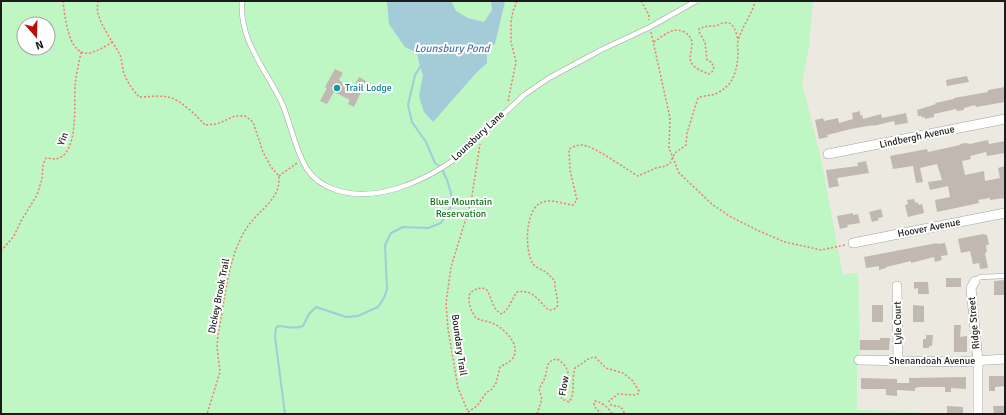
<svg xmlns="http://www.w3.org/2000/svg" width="1006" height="415" font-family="Signika,sans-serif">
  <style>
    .park { fill: #bef6c4; fill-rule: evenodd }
    .water { fill: #a3cbd8 }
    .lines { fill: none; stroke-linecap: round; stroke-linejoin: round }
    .stream { stroke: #a3cbd8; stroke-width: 2 }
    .building { fill: #c0b8b1 }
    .lane-casing { stroke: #a2a2a2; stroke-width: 5.5 }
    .street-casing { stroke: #a2a2a2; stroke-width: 10 }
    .path { stroke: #f27d6c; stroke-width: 1.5; stroke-dasharray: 2 2; stroke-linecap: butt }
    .lane { stroke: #fff; stroke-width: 4.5 }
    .street { stroke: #fff; stroke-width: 9 }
    .culture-dot { fill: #0f9aa8; stroke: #fff; stroke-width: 1.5 }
    .labels { text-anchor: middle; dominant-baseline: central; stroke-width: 4; stroke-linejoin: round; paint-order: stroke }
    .culture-label { font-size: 10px; fill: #0d838f; stroke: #fff; text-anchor: start }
    .street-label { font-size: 10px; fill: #1b1b1b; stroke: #fff }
    .park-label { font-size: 10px; fill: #10721a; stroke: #fff }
    .water-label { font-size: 11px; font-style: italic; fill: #4d77a5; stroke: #fff }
  </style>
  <rect width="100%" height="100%" fill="#ece9e1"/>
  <path class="park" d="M1 1H813L809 46 802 83 822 164 843 276 850 273H858L860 357H857V410L920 412V414H1ZM24 24H48V48H24Z"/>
  <path class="water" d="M387 1H451L456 11 468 18 484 22 492 10 491 1H505L495 44 487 49V63L476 73 433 122 424 112 419 96 423 75 420 67 417 53 405 47 389 24Z"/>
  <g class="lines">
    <path class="stream" d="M285 414 275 337 276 328 278 326C287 326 295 330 303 326L309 314 316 307 346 317 358 316 378 307 384 298 387 289 385 245 391 233 403 227 428 228 441 223 451 206V193L447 180 441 167 435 163 426 142 412 122 408 105 415 75 420 67"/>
  </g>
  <path class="building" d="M335 69 343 73 339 80 342 82V84L352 90 359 77 366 81 354 107 348 104 350 100 334 92 327 104 320 101 327 88 325 87Z
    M967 76 969 82 947 86 946 80Z
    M1005 87V102L976 107 975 105 964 108V110L957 111 956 109 934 114V117L925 119V117L922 118V116H918L917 110 936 104 935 103 954 99V98L988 92V90Z
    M860 111V115H862L863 119 881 114 882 118 906 113 908 123 895 125 894 121 873 126V125L851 129 827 135 828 137 819 139 815 120 823 118 824 121 838 118 839 123 853 119 852 113Z
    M988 140 989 144 1005 141V153L987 156 986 152 970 156 971 159 962 161 965 175 984 171 985 181 1000 178 998 168 1005 166V198L990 200V198L978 200 979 203 937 212 935 200 950 197 948 186 930 190 928 182 942 180 937 164 920 168 923 182 916 183 913 166 893 169 890 156 927 149 928 152 960 145V144L966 143 970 144Z
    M866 161 869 173 837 178 839 186 829 188 826 170 858 166 857 163Z
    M914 199 915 203 917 202 919 205 922 204 924 213 908 217 905 205 908 204 907 200Z
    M881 209 883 217 878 218 879 220 872 222 869 212Z
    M853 213V215L858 214 860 223 847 225 848 227 840 229 837 216Z
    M983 234 987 235 989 245H986L987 252 985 253 988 268 980 269 979 263 973 264 970 251 961 253 958 239Z
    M937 243V244L945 243 948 255 941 256 942 260 935 262 934 257 911 263V261L886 267V268L879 270V266L866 268 864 257Z
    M946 278H961V287H946Z
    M1005 280V295H994V281Z
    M914 282H928L929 294H918V288L914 289Z
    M872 305H883V322H872Z
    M913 305 924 306V322H913Z
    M954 325H961L960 337 967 336V352H954Z
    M926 335H933L932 346H929V348H923V339H926Z
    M880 338H890L889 350H860V340H880Z
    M989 376H1005V386L995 387V391H989Z
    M966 377V389L951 388V392H945V387H920L915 388V391L897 390V396L886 395V389H861V378L897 379V383H909V378Z
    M947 406 963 407V414H947Z
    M993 406H1004V414H994Z"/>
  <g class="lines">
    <g class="lane-casing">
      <path id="lane" d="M242 1C239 40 265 68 281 101 291 123 294 148 307 169 314 180 324 186 336 190 376 203 423 182 455 159L524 95 549 78 601 50 650 27 696 1
        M975 281 980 277 1005 276"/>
    </g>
    <g class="street-casing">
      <path id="street" d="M828 154 1005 119
        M853 243 1005 213
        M975 281 971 288 978 361V414
        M897 286 898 361
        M859 360 957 362 1005 359"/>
    </g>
    <path class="path" d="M63 1C65 16 68 57 90 53 98 51 106 46 112 42
      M99 1C91 15 114 42 120 55 122 60 122 65 123 70 126 81 132 89 139 97 148 97 159 95 168 97 180 99 197 116 205 125L217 124 235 116H245L253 122 263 152 271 167 279 176C279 179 279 184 278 188 272 205 255 214 246 229 227 259 225 301 218 335L217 347 220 372 207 414
      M641 1 649 15V20
      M651 32 670 118 669 148 679 173 713 205 731 217 759 231 785 242 821 250 845 245
      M654 42C663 36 673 26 684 32 701 41 684 56 693 65 696 69 704 72 709 74L713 71 714 67 711 62 707 60 705 42 699 32V29C705 26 709 26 715 26 718 26 720 23 724 23 734 21 736 32 738 40
      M508 101 516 62 511 42V22L513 11 517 1
      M279 176 297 163
      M1 251 14 236 21 221 37 195 42 179 43 165 46 158C49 158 53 159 56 159 79 155 74 103 75 86 76 75 79 63 81 52
      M468 412 477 406 486 393 492 389 496 383 500 367C505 364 510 362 513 358 521 345 505 329 494 324 488 321 482 321 476 318 471 311 467 302 470 293 475 289 480 287 486 289 492 297 492 310 502 314 509 309 512 299 517 292 538 288 542 310 551 310 552 310 557 308 557 307 559 298 554 290 555 281 552 278 549 275 546 272 542 270 535 267 533 264 524 250 525 207 543 202 553 199 563 204 573 205L577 200 570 170 569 149C573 147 577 145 582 145 595 146 625 169 638 176L656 168 666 166 670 163 675 153 686 145 687 133 698 98C704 95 711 96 715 94 734 86 737 71 738 53 738 49 737 45 738 41 742 26 752 15 755 1
      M469 414 458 388 448 329 446 303 451 267 471 202 480 144
      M537 414 542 399 539 389C541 385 544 381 545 377 548 368 545 361 557 359 566 364 571 373 567 383 565 387 562 390 560 394L562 399 569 402C576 393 571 378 575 368 583 364 586 358 595 357L606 368 623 373 632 380 639 391 638 394 635 395 618 394 609 401 611 405 621 407 625 414
      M602 414 596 409 594 404 595 401C603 403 608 407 612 414"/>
    <use href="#lane" class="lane"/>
    <use href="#street" class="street"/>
  </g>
  <circle class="culture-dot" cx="337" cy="88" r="4"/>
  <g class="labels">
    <g class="culture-label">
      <text x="345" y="88">Trail Lodge</text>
    </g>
    <g class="street-label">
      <text transform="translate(478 136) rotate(-43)">Lounsbury Lane</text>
      <text transform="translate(917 137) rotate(-12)">Lindbergh Avenue</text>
      <text transform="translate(63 139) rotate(-69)">Yin</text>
      <text transform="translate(929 228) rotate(-11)">Hoover Avenue</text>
      <text transform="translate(219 296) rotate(-79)">Dickey Brook Trail</text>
      <text transform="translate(898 323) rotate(-91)">Lyle Court</text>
      <text transform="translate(974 323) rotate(-95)">Ridge Street</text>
      <text transform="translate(459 345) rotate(82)">Boundary Trail</text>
      <text x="932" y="361">Shenandoah Avenue</text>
      <text transform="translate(564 386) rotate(-80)">Flow</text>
    </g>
    <g class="park-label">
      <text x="461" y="202">Blue Mountain<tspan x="461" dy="12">Reservation</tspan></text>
    </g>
    <g class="water-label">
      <text x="452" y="48">Lounsbury Pond</text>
    </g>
  </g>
  <rect width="1006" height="415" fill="none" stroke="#1b1b1b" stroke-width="4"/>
  <g transform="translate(36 36) rotate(160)"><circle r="19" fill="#ffffff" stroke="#a4a4a4"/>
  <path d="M0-3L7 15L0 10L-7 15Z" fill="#bd0d0a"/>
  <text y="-6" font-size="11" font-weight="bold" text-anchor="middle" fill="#1b1b1b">N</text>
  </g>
</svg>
